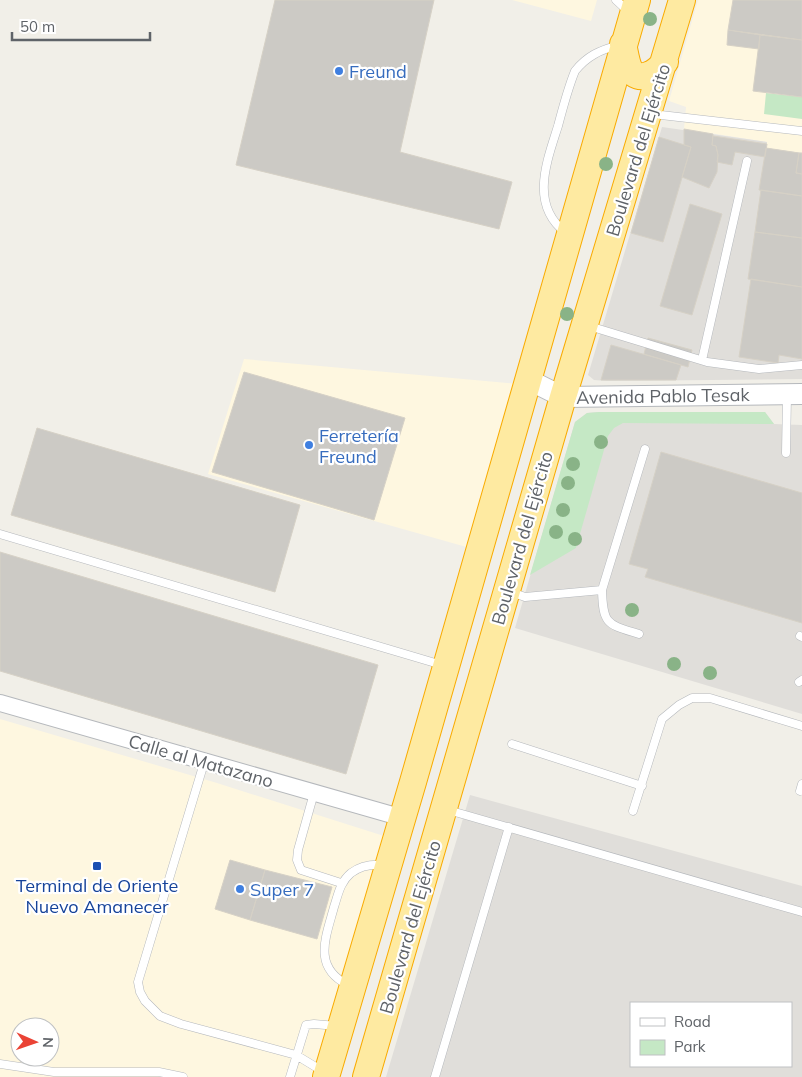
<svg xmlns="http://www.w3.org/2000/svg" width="802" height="1077" font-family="Mulish,sans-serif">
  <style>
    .commercial { fill: #fef7e0; fill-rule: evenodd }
    .industrial { fill: #e0deda; fill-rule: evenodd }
    .green { fill: #c5e8c5 }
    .building { fill: #cccac5; stroke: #d6d1c6 }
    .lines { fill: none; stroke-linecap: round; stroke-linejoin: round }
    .service-casing { stroke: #b5b8bc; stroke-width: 9 }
    .minor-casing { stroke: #b5b8bc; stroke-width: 18 }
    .tertiary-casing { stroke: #b5b8bc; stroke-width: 22 }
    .trunk-casing { stroke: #f9ab00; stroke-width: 28 }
    .service { stroke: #fff; stroke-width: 8 }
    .minor { stroke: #fff; stroke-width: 16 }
    .tertiary { stroke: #fff; stroke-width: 20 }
    .trunk { stroke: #feeaa1; stroke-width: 26 }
    .tree { fill: #89b387 }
    .shop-dot { fill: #3f7fe0; stroke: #fff; stroke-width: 2 }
    .transit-dot { fill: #1a4fb4; stroke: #fff; stroke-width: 2 }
    .labels { text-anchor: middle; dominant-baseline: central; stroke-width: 4.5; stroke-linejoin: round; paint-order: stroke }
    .shop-label { font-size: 18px; fill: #366cbe; stroke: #fff; text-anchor: start }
    .street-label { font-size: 18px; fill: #5f6368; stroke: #fff }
    .transit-label { font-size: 18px; fill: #164399; stroke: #fff }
  </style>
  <rect width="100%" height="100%" fill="#f1efe8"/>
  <path class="commercial" d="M512 0H597L591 21Z
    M698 0H802V153L766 148 767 142 684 129 686 107 669 101Z
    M244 359 518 384 470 548 208 474Z
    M0 719 217 783 384 836 313 1077H0ZM20 1027H50V1057H20Z"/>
  <path class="industrial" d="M662 127 767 142 766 148 802 153V379L607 381 594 380 588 375Z
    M599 412H765L774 424 802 425V714L515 628 575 422 587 413Z
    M470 795 802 886V1077H386ZM631 1003H791V1066H631Z"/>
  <path class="green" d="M766 93 802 97V119L764 114Z
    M599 412H765L774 424 623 423 614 428 608 436 576 548 530 575 575 422 587 413Z"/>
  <path class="building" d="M275 0H434L400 152 512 182 499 229 236 165Z
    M733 0H802V40L728 30Z
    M728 30 760 35 759 49 727 45Z
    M760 35 802 40V97L753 91Z
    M684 129 713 134 712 145 716 146 718 155 717 172 709 188 682 177 691 147 684 145Z
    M713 136 767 144 765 157 735 152 732 165 717 162 718 155 716 146 712 145Z
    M659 137 691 147 663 242 631 233Z
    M766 148 799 153 796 173 802 174V196L759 190Z
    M799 153H802V174L796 173Z
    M761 190 802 196V238L755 232Z
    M690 204 722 214 692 315 660 306Z
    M755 232 802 238V287L748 279Z
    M751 279 802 287V359L779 355 778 363 739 357Z
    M648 338 692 350 688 367 644 354Z
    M611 345 681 365 676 380H601Z
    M244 372 405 418 374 520 212 472Z
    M37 428 300 505 275 592 11 515Z
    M661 452 802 493V623L645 577 648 569 629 564Z
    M0 552 378 665 346 774 0 671Z
    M230 860 265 870 250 920 215 909Z
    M265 870 332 887 317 939 250 920Z"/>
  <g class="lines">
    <g class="service-casing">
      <path id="service" d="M616 0 629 12
        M652 114 802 131
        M566 233C529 205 547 161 558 126 563 107 568 88 575 71 587 56 600 50 619 45
        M589 326 707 362 759 369 802 365
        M702 360 747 161
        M786 453 787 396
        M0 534 442 665
        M602 590 645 449
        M511 592 525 597 602 590C603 625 607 624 639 634
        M800 636 802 637
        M799 682 802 680
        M512 744 642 786
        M204 763 138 982 140 992 145 1001 160 1016 181 1024 296 1055 324 1072
        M800 791 802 784
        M314 793 298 850 297 860 301 870 341 883
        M448 810 802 912
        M633 811 662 719 679 705 692 698H710L802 726
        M348 985C312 967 326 937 334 907 338 895 340 882 351 873 360 866 373 864 384 865
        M0 1064 54 1072H159L183 1077
        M290 1077 306 1025 314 1024 337 1026
        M435 1077 509 827"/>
    </g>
    <g class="minor-casing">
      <path id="minor" d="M0 703 403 818"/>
    </g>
    <g class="tertiary-casing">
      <path id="tertiary" d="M529 380 563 397 802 394"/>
    </g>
    <g class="trunk-casing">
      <path id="trunk" d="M623 44C625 52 626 61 629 68 639 85 657 72 665 62
        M326 1077 413 782 637 0
        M366 1077 563 397 682 0"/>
    </g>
    <use href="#service" class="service"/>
    <use href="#minor" class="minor"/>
    <use href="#tertiary" class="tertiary"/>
    <use href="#trunk" class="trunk"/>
  </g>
  <g class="tree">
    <circle cx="650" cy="19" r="7"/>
    <circle cx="606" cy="164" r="7"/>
    <circle cx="567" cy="314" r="7"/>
    <circle cx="601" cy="442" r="7"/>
    <circle cx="573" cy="464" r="7"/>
    <circle cx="568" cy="483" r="7"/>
    <circle cx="563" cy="510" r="7"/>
    <circle cx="556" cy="532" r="7"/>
    <circle cx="575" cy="539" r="7"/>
    <circle cx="632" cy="610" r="7"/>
    <circle cx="674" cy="664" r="7"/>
    <circle cx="710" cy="673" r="7"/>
  </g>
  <g class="shop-dot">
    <circle cx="339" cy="71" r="5"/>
    <circle cx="309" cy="445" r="5"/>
    <circle cx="240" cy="889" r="5"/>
  </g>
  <rect class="transit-dot" x="92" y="861" width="10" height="10" rx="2.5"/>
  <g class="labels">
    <g class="shop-label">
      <text x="349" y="71">Freund</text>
      <text x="319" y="435">Ferretería<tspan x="319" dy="21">Freund</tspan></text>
      <text x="250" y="889">Super 7</text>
    </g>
    <g class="street-label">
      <text transform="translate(638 150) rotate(-73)">Boulevard del Ejército</text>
      <text transform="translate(663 396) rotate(-1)">Avenida Pablo Tesak</text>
      <text transform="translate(522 538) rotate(-74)">Boulevard del Ejército</text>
      <text transform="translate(201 761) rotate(16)">Calle al Matazano</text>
      <text transform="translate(410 927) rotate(-74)">Boulevard del Ejército</text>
    </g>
    <g class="transit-label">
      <text x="97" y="885">Terminal de Oriente<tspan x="97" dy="21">Nuevo Amanecer</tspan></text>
    </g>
  </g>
  <rect x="630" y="1002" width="162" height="65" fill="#ffffff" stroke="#bfc1c3"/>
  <rect x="640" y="1018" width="25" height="8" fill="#ffffff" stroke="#bfc1c3"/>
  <text x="674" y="1027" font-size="15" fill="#5f6368">Road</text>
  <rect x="640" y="1040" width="25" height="15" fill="#c5e8c5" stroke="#bfc1c3"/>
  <text x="674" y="1052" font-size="15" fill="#5f6368">Park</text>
  <g transform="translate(35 1042) rotate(92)"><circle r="24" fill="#ffffff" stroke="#bfc1c3"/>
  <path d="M0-4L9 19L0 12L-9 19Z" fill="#ea4335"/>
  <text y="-8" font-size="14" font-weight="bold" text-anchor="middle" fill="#5f6368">N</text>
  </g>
  <path d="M12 32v8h138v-8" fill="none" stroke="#5f6368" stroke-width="2.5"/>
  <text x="20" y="32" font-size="15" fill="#5f6368" stroke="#ffffff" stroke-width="4" paint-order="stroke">50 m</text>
</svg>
